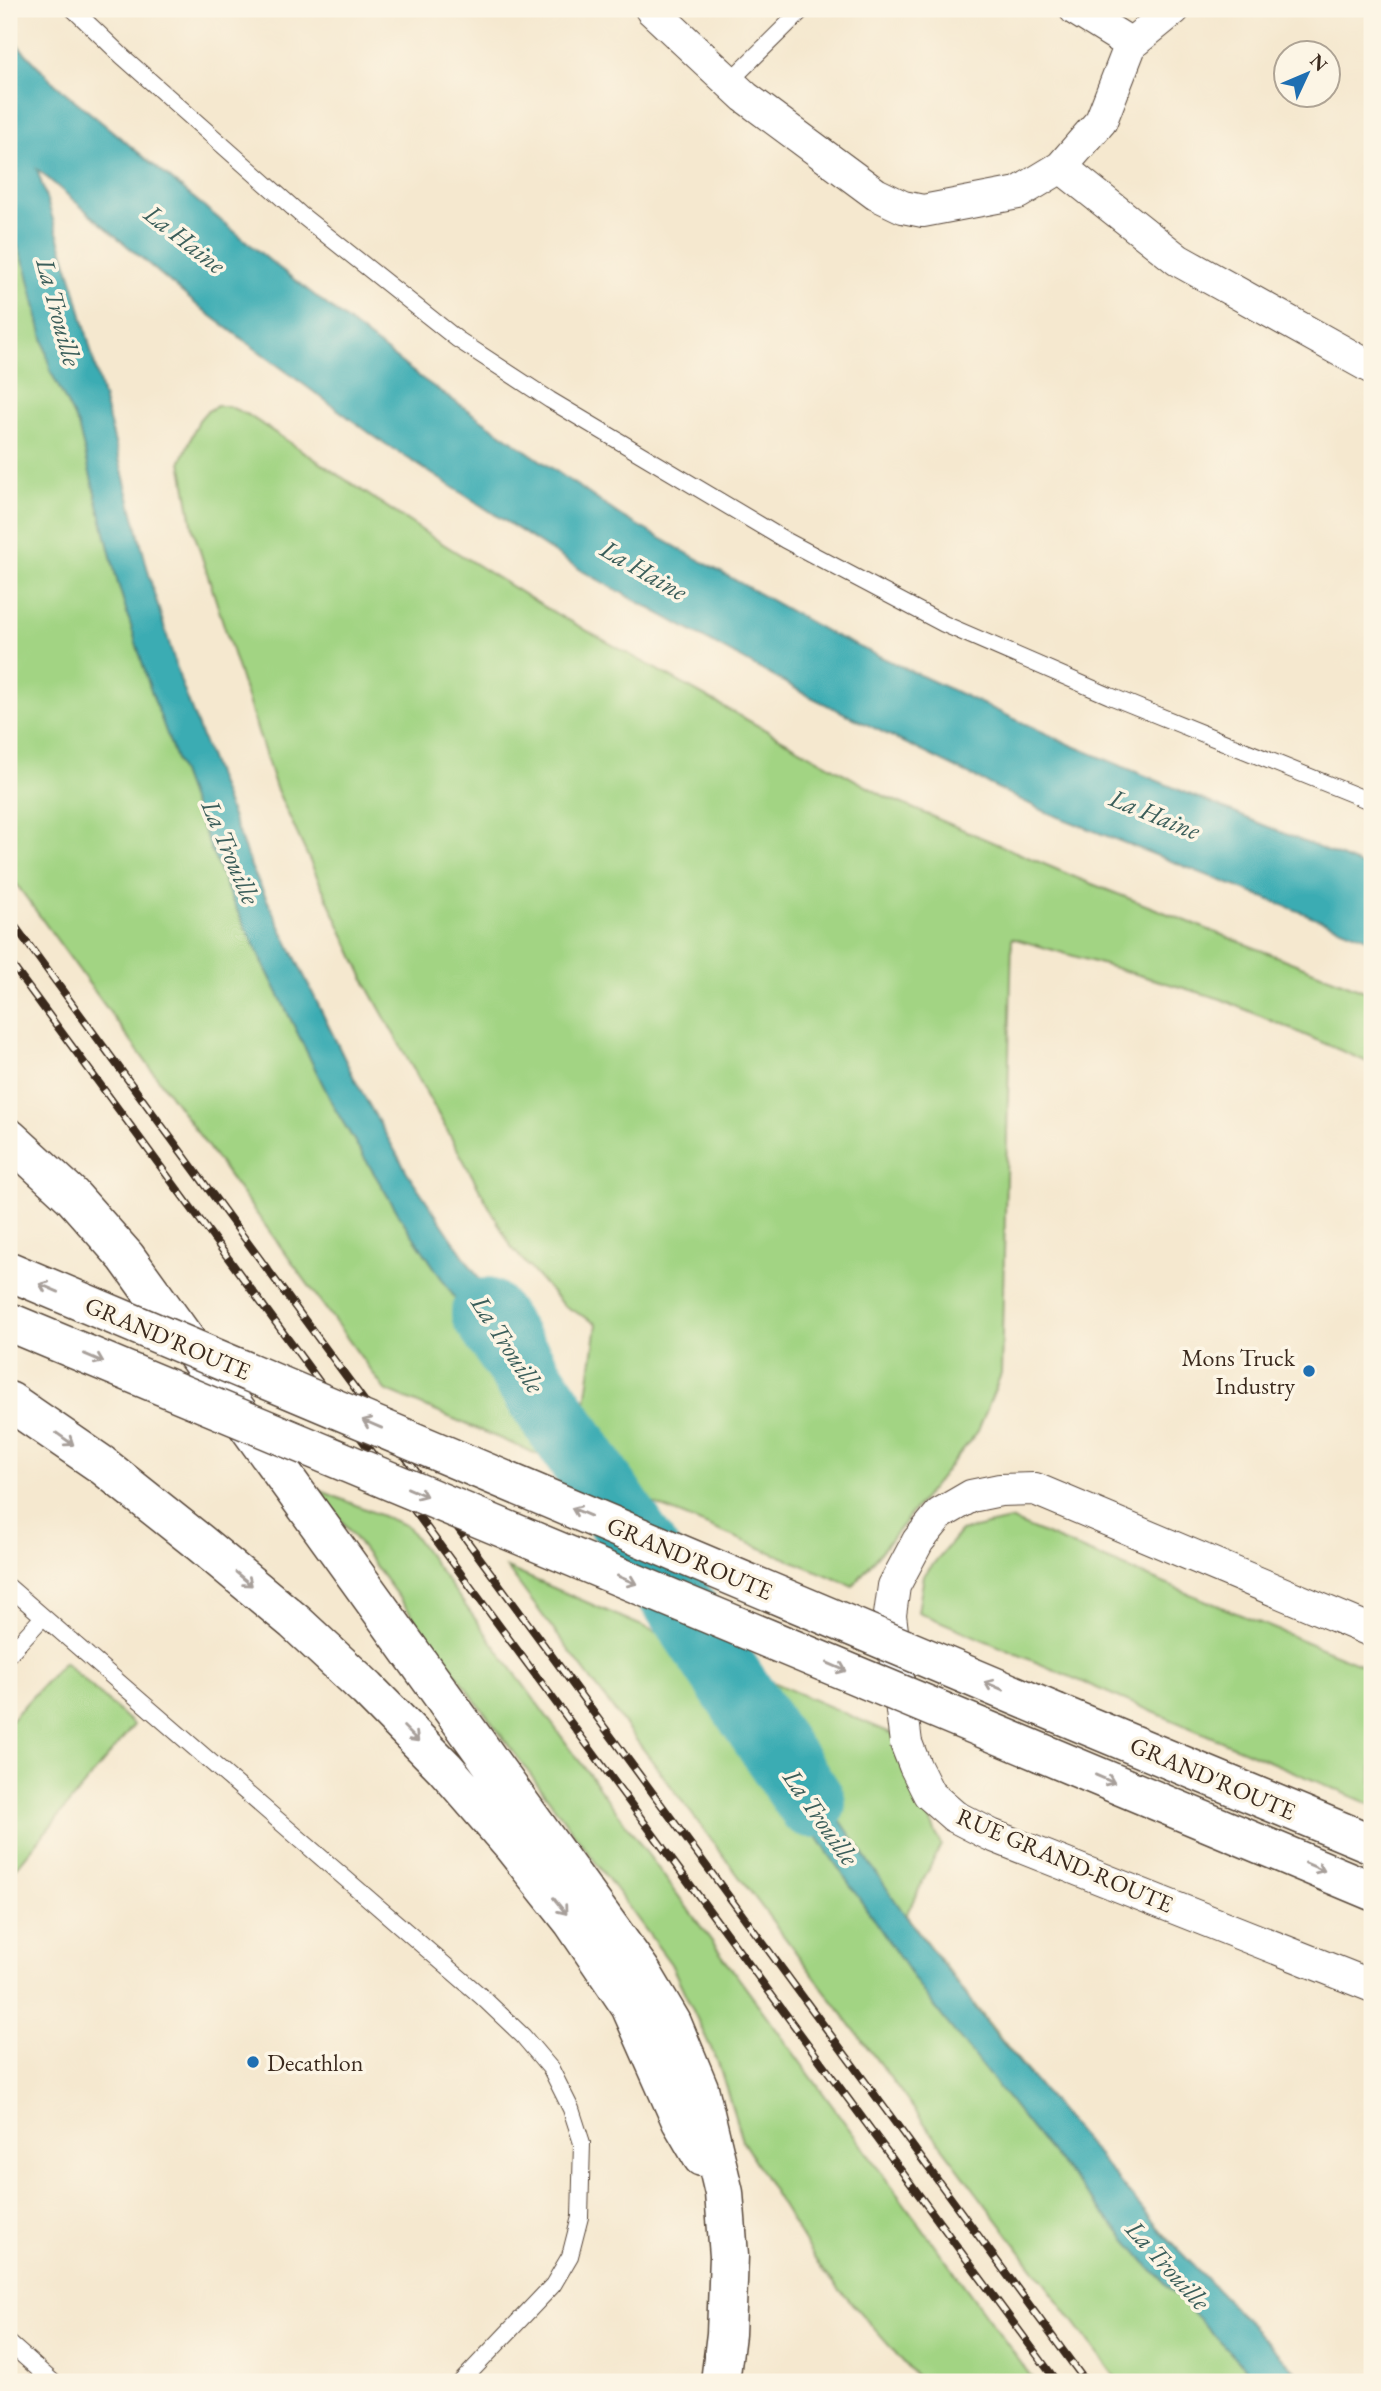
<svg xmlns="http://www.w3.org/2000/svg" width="1381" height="2391" font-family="'EB Garamond',serif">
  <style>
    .green { fill: #a2d483; stroke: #6e7f50; stroke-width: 2 }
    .water { fill: #3aacb3; stroke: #3a6b68; stroke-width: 2 }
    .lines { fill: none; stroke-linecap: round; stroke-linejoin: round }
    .river { stroke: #3aacb3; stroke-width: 70 }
    .lane-casing { stroke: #574639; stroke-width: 18 }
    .street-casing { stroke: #574639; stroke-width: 34 }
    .secondary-casing { stroke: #574639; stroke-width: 41 }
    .primary-casing { stroke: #574639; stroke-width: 41 }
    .lane { stroke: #fff; stroke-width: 16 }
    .street { stroke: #fff; stroke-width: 32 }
    .secondary { stroke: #fff; stroke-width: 38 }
    .primary { stroke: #fff; stroke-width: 38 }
    .rail-casing { stroke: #3b2a1e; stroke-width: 8 }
    .rail { stroke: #fcf5e5; stroke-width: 5; stroke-dasharray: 16; stroke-linecap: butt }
    .primary-bridge-casing { stroke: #574639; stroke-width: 41; stroke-linecap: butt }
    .primary-bridge { stroke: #fff; stroke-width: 38 }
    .oneway { stroke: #a79f9a }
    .poi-dot { fill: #1f6fb2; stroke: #fcf5e5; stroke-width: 2.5 }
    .labels { text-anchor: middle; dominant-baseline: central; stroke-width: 7; stroke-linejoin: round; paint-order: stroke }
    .street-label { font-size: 24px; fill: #3b2a1e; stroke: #fcf5e5 }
    .poi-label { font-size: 24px; fill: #3b2a1e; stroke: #fcf5e5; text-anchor: end }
    .water-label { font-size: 26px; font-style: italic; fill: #3b5e5a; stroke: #fcf5e5 }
  </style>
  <rect width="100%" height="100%" fill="#fcf5e5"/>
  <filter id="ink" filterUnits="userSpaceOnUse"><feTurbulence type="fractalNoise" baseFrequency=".0143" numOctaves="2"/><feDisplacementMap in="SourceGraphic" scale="14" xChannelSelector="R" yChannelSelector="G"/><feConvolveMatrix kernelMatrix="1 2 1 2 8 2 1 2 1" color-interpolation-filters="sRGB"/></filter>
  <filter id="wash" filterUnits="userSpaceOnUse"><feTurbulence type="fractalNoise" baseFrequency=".00686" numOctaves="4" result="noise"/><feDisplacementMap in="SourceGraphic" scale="28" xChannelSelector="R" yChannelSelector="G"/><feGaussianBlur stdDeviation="1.57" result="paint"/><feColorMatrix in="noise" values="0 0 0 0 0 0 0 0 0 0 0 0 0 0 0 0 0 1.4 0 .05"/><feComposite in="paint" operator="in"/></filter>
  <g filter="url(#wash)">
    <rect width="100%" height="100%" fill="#f5e8cf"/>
    <path class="green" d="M9 221 27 270 51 372 78 425 117 580 150 688 191 800 231 898 335 1109 403 1221 572 1469 385 1390 9 874Z
      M217 406H228L248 415 432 537 546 608 886 797 1077 878 1372 994V1064L1221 999 1012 938 1001 1374 978 1431 853 1586 616 1488 585 1409 597 1324 563 1305 512 1248 369 989 276 788 193 529 181 461 199 420 206 412Z
      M319 1490 407 1526 1035 2382H921L819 2266 742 2140 719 2065 671 1964Z
      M1010 1520 1372 1669V1805L918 1612 924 1575 961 1531Z
      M507 1568 893 1734 941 1845 906 1915C988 2024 1072 2131 1163 2233 1208 2285 1258 2333 1306 2382H1119Z
      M64 1662 134 1725 9 1876V1722Z"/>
    <path class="water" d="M9 36 55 84 269 260 421 378 621 516 831 634 1071 745 1372 870V940L1046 812 809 696 584 572 375 437 245 341 198 306 37 169 75 289 153 590 181 682 252 869 355 1080 407 1172 564 1405 512 1383 403 1221 335 1109 231 898 191 800 150 688 117 580 78 425 51 372 27 271 9 221Z
      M738 1717 791 1734 817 1786 905 1915 996 2035 1165 2236 1306 2382H1258L1147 2264 1038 2137 925 1995 824 1847Z"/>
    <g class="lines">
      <path class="river" d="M486 1313 811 1803"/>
    </g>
  </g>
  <g filter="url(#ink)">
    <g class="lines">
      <g class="lane-casing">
        <path id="lane" d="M73 9 122 56 300 214 457 339 550 400 785 540 944 624 1110 696 1372 802
          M729 82 803 9
          M9 1587 482 1997 523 2036 551 2069 571 2109 582 2143 580 2217 570 2256 553 2285 461 2382
          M9 1654 43 1617
          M9 2343 53 2382"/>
      </g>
      <g class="street-casing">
        <path id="street" d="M651 9 745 97 876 194 903 207 923 211 1018 193 1061 167 1101 121 1131 44 1174 9
          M1075 9 1131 44
          M1061 167 1178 260 1372 368
          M1372 1631 1035 1489 1000 1490 971 1496 940 1514 918 1541 894 1586 890 1615 906 1743 915 1766 929 1794 954 1816 991 1835 1372 1986"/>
      </g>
      <g class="secondary-casing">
        <path id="secondary" d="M9 1138 72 1196 126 1257 641 1971 672 2023 699 2088 724 2193 729 2256 726 2334 720 2382
          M9 1401 102 1465 200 1543 295 1622 367 1689 445 1768 511 1844 573 1922 630 2006 681 2121 702 2157"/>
      </g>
      <g class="primary-casing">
        <path id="primary" d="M1057 1713 1372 1844
          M1042 1753 1372 1891"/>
      </g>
      <use href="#lane" class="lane"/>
      <use href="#street" class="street"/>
      <use href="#secondary" class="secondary"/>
      <use href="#primary" class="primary"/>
      <g class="rail-casing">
        <path id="rail" d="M9 918 1086 2382
          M9 961 1057 2382"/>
      </g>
      <use href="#rail" class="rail"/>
      <g class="primary-bridge-casing">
        <path id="primary-bridge" d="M9 1271 1057 1713
          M9 1322 1042 1753"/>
      </g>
      <use href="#primary-bridge" class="primary-bridge"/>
    </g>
    <defs><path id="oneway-shaft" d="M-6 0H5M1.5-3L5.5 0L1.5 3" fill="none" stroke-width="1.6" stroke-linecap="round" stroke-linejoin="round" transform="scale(1.75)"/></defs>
    <g class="oneway">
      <use href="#oneway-shaft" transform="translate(49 1288) rotate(-157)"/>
      <use href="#oneway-shaft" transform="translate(94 1358) rotate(23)"/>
      <use href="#oneway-shaft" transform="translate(372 1424) rotate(-157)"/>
      <use href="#oneway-shaft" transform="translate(65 1439) rotate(35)"/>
      <use href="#oneway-shaft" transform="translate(417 1492) rotate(23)"/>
      <use href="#oneway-shaft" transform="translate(581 1512) rotate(-157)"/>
      <use href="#oneway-shaft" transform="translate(244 1579) rotate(40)"/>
      <use href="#oneway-shaft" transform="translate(627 1580) rotate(23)"/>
      <use href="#oneway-shaft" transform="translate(837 1667) rotate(23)"/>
      <use href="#oneway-shaft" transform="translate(994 1686) rotate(-157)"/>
      <use href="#oneway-shaft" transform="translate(411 1734) rotate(45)"/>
      <use href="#oneway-shaft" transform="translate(1105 1779) rotate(23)"/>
      <use href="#oneway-shaft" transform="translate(1315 1867) rotate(23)"/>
      <use href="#oneway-shaft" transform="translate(560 1906) rotate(51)"/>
    </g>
  </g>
  <g class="poi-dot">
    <circle cx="1309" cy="1371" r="7"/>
    <circle cx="253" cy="2062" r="7"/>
  </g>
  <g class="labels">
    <g class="street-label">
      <text transform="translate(168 1338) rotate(23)">GRAND'ROUTE</text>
      <text transform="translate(690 1558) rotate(23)">GRAND'ROUTE</text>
      <text transform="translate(1213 1778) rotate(23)">GRAND'ROUTE</text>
      <text transform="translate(1065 1860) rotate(23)">RUE GRAND-ROUTE</text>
    </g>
    <g class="poi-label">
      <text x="1295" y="1357">Mons Truck<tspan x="1295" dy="28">Industry</tspan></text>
      <text x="267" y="2062" text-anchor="start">Decathlon</text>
    </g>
    <g class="water-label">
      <text transform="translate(185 239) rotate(38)">La Haine</text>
      <text transform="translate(59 312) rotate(75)">La Trouille</text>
      <text transform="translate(644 570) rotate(30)">La Haine</text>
      <text transform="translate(1155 814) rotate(22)">La Haine</text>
      <text transform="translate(231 852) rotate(67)">La Trouille</text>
      <text transform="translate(508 1344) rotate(57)">La Trouille</text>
      <text transform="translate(821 1817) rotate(55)">La Trouille</text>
      <text transform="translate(1168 2265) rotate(48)">La Trouille</text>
    </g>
  </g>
  <rect width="1381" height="2391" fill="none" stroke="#fcf5e5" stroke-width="35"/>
  <g transform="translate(1307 74) rotate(46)"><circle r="33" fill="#fcf5e5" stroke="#afa495" stroke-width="2"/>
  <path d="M0-5L12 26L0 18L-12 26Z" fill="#1f6fb2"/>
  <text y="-10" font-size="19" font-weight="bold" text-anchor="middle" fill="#3b2a1e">N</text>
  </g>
</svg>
